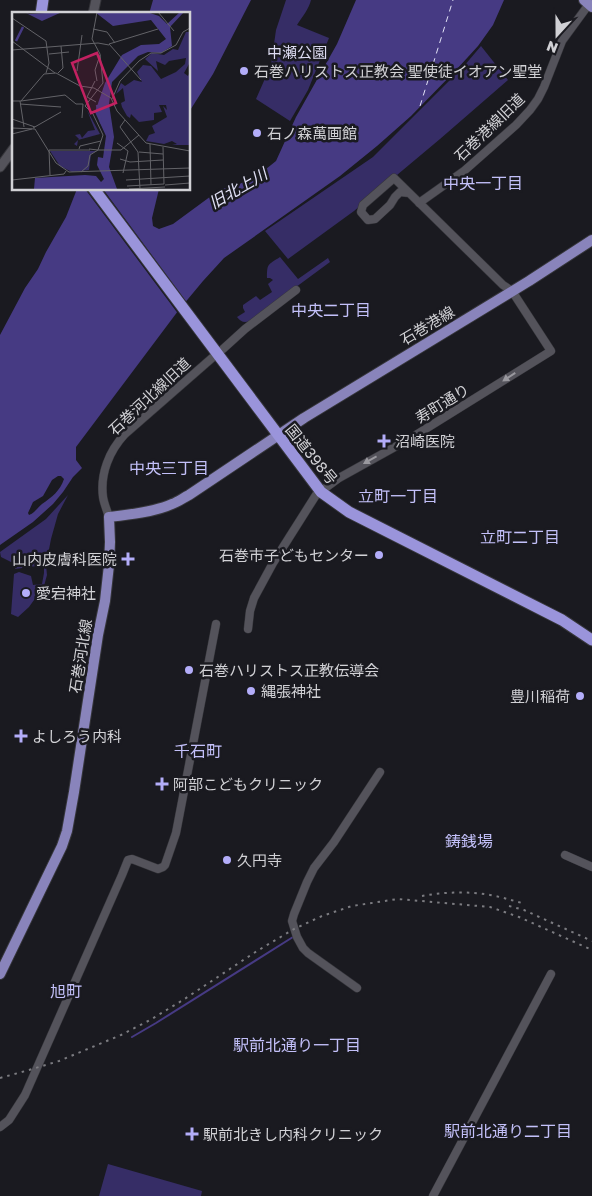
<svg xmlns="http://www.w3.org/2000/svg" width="592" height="1196" font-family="'Golos Text','Noto Sans JP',sans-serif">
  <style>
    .green { fill: #362d66 }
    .water { fill: #463a83; fill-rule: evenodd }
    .pier { fill: #1a1a20 }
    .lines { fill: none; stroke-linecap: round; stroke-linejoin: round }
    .stream { stroke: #463a83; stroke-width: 2 }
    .ferry { stroke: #e1e1f6; stroke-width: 1; stroke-dasharray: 6 5; stroke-linecap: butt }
    .tertiary-casing { stroke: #36363b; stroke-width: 9 }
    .secondary-casing { stroke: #36363b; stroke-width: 11 }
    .primary-casing { stroke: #36363b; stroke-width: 12 }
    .trunk-casing { stroke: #36363b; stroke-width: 13 }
    .tertiary { stroke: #54535b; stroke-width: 8 }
    .secondary { stroke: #54535b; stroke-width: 9 }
    .primary { stroke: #8984bb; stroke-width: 10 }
    .trunk { stroke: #9a94db; stroke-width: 11 }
    .rail { stroke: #7c7c81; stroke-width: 2; stroke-dasharray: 2.5 5; stroke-linecap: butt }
    .oneway { fill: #99989e }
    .poi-dot { fill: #b3adf9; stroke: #1a1a20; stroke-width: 2 }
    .labels { text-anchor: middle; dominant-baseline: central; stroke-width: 5; stroke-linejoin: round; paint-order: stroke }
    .park-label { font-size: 15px; fill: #dddcf2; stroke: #1a1a20 }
    .poi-label { font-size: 15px; fill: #d1d1d5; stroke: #1a1a20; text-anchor: start }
    .street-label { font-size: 15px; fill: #d1d1d5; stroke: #1a1a20 }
    .neighbourhood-label { font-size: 16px; fill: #c3c0f9; stroke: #1a1a20 }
    .water-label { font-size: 16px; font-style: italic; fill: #e1e1f6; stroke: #1a1a20 }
    .inset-river { fill: none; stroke: #463a83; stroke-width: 2.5 }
    .inset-road { fill: none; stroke: #636368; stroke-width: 1 }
    .view { fill: #c32161; fill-opacity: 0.15; stroke: #c32161; stroke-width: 2.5 }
    .inset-edge { fill: none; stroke: #d1d1d5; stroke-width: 2.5 }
  </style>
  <rect width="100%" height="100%" fill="#1a1a20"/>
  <path class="green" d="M286 0H311C309 9 302 17 297 25L329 38 308 90 290 121 256 99 271 65 276 30Z
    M481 46 508 80 440 139 354 211 288 259 265 231 373 157 464 66Z
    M280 257 298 279 328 258 330 262 250 321C244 323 241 322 237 317L245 312 243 308V305L256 296 260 300 272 292 268 284 273 280 270 278H267C267 263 268 265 280 257Z
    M68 495 58 514 51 539 46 565 47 575 44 586 29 607 18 617 11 614 14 574 19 572 31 576 33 585 42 584 44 573V565L15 569V564L1 557 0 552 46 519Z
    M108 1164 202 1191 201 1196H99Z"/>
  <path class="water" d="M153 0H251L213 74 189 112V14H149Z
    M356 0H504L493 25 478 46 457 69 411 116 377 146 340 176 224 258 203 281 178 311 76 447V460L82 468 73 477 63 492 53 504 33 522 0 545V335L25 288 38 269 46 252 66 217 77 189H159L152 218 153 226 159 229 173 224 222 188 230 189 261 173 276 161 296 117 337 44ZM58 476H61L64 479C60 491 52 497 42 504 37 508 35 513 29 515L28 513 33 502 43 496 52 480Z"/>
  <path class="pier" d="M85 189H103L188 304 179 315Z"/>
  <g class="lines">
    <path class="stream" d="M132 1037 156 1023 293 937"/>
    <path class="ferry" d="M420 106 453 0"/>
    <g class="tertiary-casing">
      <path id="tertiary" d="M419 203 464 171 516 125 530 110 538 99 544 87 562 41 589 4
        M223 349 245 329 296 290
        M109 517C107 510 104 504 103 497 100 474 109 451 125 434L212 358
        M248 629 250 611 254 598 273 563 316 495 339 478 411 438 551 351 512 291 503 285 394 178 363 205 361 212 368 220 375 219 390 205 395 197 400 192 409 193
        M565 855 592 867
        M357 988 308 953 303 948 297 937 292 921 294 914 307 882 314 868 334 842 380 772
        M0 1127 9 1120 25 1095 122 875 128 860 132 859 158 869 163 867 165 865 176 833 216 624
        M433 1196 551 974"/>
    </g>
    <g class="secondary-casing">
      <path id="secondary" d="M93 14 96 0
        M0 167 14 148"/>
    </g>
    <g class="primary-casing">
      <path id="primary" d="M584 0 592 7
        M0 974 62 846 67 831 74 792 98 635 105 601 109 565 110 542 109 517C127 515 155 512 172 504 178 502 183 498 189 495L304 418 529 281 592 240"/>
    </g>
    <g class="trunk-casing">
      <path id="trunk" d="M41 14 43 0
        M94 189 321 492 349 512 562 620 592 640"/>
    </g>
    <use href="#tertiary" class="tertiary"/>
    <use href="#secondary" class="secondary"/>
    <use href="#primary" class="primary"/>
    <use href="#trunk" class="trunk"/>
    <path class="rail" d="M422 896C444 892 468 891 490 895 501 897 511 900 522 903
      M509 906 524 910 592 941
      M0 1078 29 1070 59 1061 121 1035 150 1020 183 1000 257 951 294 929 322 916 352 906 398 899 490 907 519 917 592 950"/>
  </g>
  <defs><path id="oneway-solid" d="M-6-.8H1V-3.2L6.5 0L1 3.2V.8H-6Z" transform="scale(1.25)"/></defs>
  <g class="oneway">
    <use href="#oneway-solid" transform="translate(509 377) rotate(147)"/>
    <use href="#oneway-solid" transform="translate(370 460) rotate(151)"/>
  </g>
  <g class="poi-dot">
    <circle cx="244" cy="71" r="5"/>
    <circle cx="257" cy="133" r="5"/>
    <path d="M381.5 433.5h5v5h5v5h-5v5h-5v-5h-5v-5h5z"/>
    <circle cx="379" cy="555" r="5"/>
    <path d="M125.5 551.5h5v5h5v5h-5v5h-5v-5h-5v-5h5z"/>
    <circle cx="26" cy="593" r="5"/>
    <circle cx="189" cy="670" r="5"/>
    <circle cx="251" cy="691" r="5"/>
    <circle cx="580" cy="696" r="5"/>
    <path d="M18.5 728.5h5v5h5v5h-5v5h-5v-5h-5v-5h5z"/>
    <path d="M159.5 776.5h5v5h5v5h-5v5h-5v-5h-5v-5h5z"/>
    <circle cx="227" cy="860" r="5"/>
    <path d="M189.5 1126.5h5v5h5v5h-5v5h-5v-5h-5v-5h5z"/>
  </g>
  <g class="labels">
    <g class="park-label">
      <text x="297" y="52">中瀬公園</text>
    </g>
    <g class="poi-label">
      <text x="254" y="71">石巻ハリストス正教会 聖使徒イオアン聖堂</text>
      <text x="267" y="133">石ノ森萬画館</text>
      <text x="395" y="441">沼崎医院</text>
      <text x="369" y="555" text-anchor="end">石巻市子どもセンター</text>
      <text x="117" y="559" text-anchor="end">山内皮膚科医院</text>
      <text x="36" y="593">愛宕神社</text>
      <text x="199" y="670">石巻ハリストス正教伝導会</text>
      <text x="261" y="691">縄張神社</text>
      <text x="570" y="696" text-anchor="end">豊川稲荷</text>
      <text x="32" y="736">よしろう内科</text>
      <text x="173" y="784">阿部こどもクリニック</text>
      <text x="237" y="860">久円寺</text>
      <text x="203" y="1134">駅前北きし内科クリニック</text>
    </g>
    <g class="street-label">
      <text transform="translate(489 127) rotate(-44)">石巻港線旧道</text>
      <text transform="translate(427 325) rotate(-31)">石巻港線</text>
      <text transform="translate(149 396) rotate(-43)">石巻河北線旧道</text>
      <text transform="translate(442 403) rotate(-32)">寿町通り</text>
      <text transform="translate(312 454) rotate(51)">国道398号</text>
      <text transform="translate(80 656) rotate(-81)">石巻河北線</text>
    </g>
    <g class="neighbourhood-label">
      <text x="483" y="183">中央一丁目</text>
      <text x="331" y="310">中央二丁目</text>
      <text x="169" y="468">中央三丁目</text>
      <text x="398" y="496">立町一丁目</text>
      <text x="520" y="537">立町二丁目</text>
      <text x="198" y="751">千石町</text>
      <text x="469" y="841">鋳銭場</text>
      <text x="66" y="991">旭町</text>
      <text x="297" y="1045">駅前北通り一丁目</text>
      <text x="508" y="1131">駅前北通り二丁目</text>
    </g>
    <g class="water-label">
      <text transform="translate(238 188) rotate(-30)">旧北上川</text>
    </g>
  </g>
  <g transform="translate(12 12)">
    <rect width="178" height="178" fill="#1a1a20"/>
    <path d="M174 20H177V52L172 61 176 64 177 62V133H160L165 132 160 129 152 132 134 129 137 123 143 121 140 114 155 105 151 94 155 98 154 93H147L150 100 142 101V108L127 110 119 102 118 106 115 104 110 95 109 91 113 89 111 76 104 82 109 71 113 74 122 68 130 70 125 60 131 53 139 54 149 67 164 60 173 52 174 46 157 49 153 53 144 49 146 59 133 47 140 41 152 43 161 37 166 38ZM75 98 88 122 66 128 65 134 62 132 67 127 63 123 68 122 70 126 76 119 83 118ZM38 139H85L79 142 77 158 60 160 48 154Z" fill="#362d66"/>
    <path d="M50 0 30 9 14 1 17 2ZM83 0 138 1 147 4 155 12 168 0H172L158 15 160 34 149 41 136 40 126 44 100 70 97 92 102 125 97 155 105 177H22L23 166 73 163 84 164 89 170 92 167 85 153 86 145 91 146 94 124 83 100 93 71 110 43 129 33 147 32 154 27 139 8 101 14Z" fill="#463a83"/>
    <path class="inset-river" d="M4 29 11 15M85 93 89 110 97 122 94 136M93 139 96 157M97 161 101 177"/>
    <path class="inset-road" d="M146 0 162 19M0 6 34 29 37 51 34 61M81 17 95 20 103 31M0 29 43 61M97 32 129 68M97 32 146 17M0 38 86 31 97 33M37 42 57 40M65 59 70 23M46 61 51 56 49 34M83 69 75 85 84 90M85 69 83 58 88 43M100 87 108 69 127 49 139 41H149L164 33 171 20 178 16M0 89H9L32 62 44 61 68 74 82 76 99 86 105 99 134 131 178 139M8 89 12 115M9 89 53 83 64 92H71L70 106M8 92 49 95M0 107 23 115M113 108 108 115 126 140 128 177M0 116 23 117 44 151 57 160 178 156M21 116 49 100M0 122 20 117M105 131 116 139 111 161M138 132 139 173M151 135 152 172M67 137 68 134 89 129M77 137 86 138 91 123 81 102 73 94 91 71 88 42 80 27 85 0M86 138H109L127 123M127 140 151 142M108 147 118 150 151 148M69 160 76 154 78 143 86 138M38 163 37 138H78M0 168 52 162 54 159M114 168 178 164M153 173 178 171M115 174 152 172M117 177 153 175"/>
    <path class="view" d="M85 41 104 91 79 101 60 51Z"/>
    <rect width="178" height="178" class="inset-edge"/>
  </g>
  <g transform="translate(557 35) rotate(201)" stroke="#1a1a20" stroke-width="4" paint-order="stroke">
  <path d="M0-4L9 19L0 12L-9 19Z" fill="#d1d1d5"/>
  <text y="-8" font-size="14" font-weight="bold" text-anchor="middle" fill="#d1d1d5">N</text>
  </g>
</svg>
